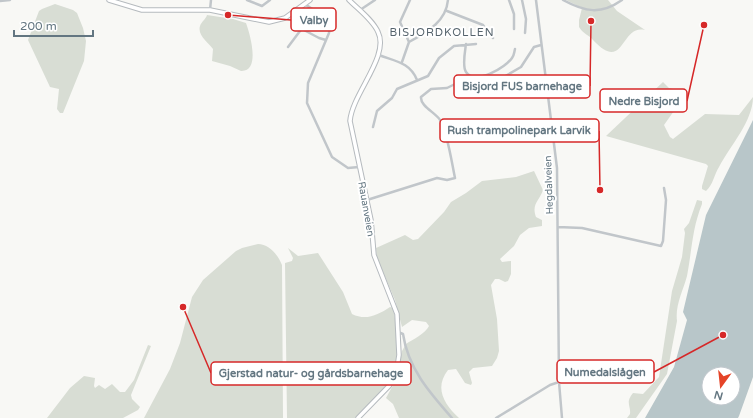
<svg xmlns="http://www.w3.org/2000/svg" width="753" height="418" font-family="'Varela Round',sans-serif">
  <style>
    .green { fill: #d8ddd4 }
    .water { fill: #b8c6c9; fill-rule: evenodd }
    .lines { fill: none; stroke-linecap: round; stroke-linejoin: round }
    .major-casing { stroke: #b5babe; stroke-width: 5.5 }
    .minor { stroke: #c1c6ca; stroke-width: 2.5 }
    .major { stroke: #fff; stroke-width: 3.5 }
    .labels { text-anchor: middle; dominant-baseline: central; stroke-width: 4; stroke-linejoin: round; paint-order: stroke }
    .street-label { font-size: 10px; fill: #637681; stroke: #fff }
    .neighbourhood-label { font-size: 11px; letter-spacing: 1px; fill: #55636c; stroke: #fff }
    .leader { fill: none; stroke: #d62828; stroke-width: 1.5 }
    .callout-dot { fill: #d62828; stroke: #fff; stroke-width: 1.5 }
    .callout { fill: #fff; stroke: #d62828; stroke-width: 1.5 }
    .callout-label { font-size: 11px; text-anchor: middle; font-weight: bold; fill: #637681 }
  </style>
  <rect width="100%" height="100%" fill="#f8f8f5"/>
  <path class="green" d="M566 0H608L617 11 645 30C620 24 625 74 593 40 589 35 583 34 579 27V20L582 8Z
    M55 4 73 10 77 13 83 28 86 41 84 61 63 113H60L57 109 59 89 50 87 28 40 39 11 42 9Z
    M207 15 233 19 246 23C250 34 261 72 241 71L230 66 212 61 213 49C209 43 197 35 200 26 201 22 206 19 207 15Z
    M663 82 669 88 684 92 686 94 664 125 670 137 673 139 705 114 739 115 753 97C753 121 730 146 719 167 714 175 713 185 706 191L702 189V186L708 166 706 164 606 136Z
    M534 171 543 190C540 200 531 204 536 217L542 220V226L529 228 520 235 514 246 500 259 502 262 511 261V274L508 281 505 282 499 279H495L491 285 497 319 499 351 497 358 492 366 473 368 469 372 472 383 471 385 465 383 456 369 448 370C434 388 444 404 459 418H399L393 404 386 398 398 376 402 351 406 344C412 340 426 333 429 326L426 322 412 320 402 327 395 300 377 258 376 248 405 235 413 240 418 239 444 212 451 202 466 193 482 181 516 177Z
    M697 200 702 201V204C692 229 692 250 687 276 683 291 675 305 677 321L667 374 636 418H627L630 414C631 405 625 403 633 393L643 394 659 377 672 291 682 257 685 233 684 229 689 223Z
    M258 244C269 244 278 255 282 265L283 418H144L170 369 180 343 192 297 203 280 236 251 242 248Z
    M288 248 298 256 318 253 343 292 352 314C366 321 378 315 390 307L393 308C398 332 402 366 386 387 376 399 364 407 355 418H287L285 263 292 261 293 258Z
    M148 345 151 346 131 395 132 399 140 407 138 410 123 418H47L70 388 84 376 95 378 94 386 95 388 99 385 105 389 112 384 120 392H125L134 380Z"/>
  <path class="water" d="M753 120V377L739 416 738 418H645L674 367 687 320 683 312 706 215ZM709 374H733V398H709Z"/>
  <g class="lines">
    <g class="major-casing">
      <path id="major" d="M109 0 142 10H210L269 22 285 18 310 0
        M349 0C358 9 373 20 378 32 390 56 352 94 350 121L371 220 374 255 397 314 399 355 396 374 389 386 358 418"/>
    </g>
    <path class="minor" d="M247 0 262 6 270 0
      M509 0 514 14V29
      M522 0 526 19 525 33
      M536 0 557 168 559 382 562 418
      M563 0C585 12 601 15 622 0
      M0 1 10 0
      M305 4C315 13 333 15 329 33L308 83 307 103 332 157 348 168 359 167
      M210 10 211 0
      M360 10 375 0
      M447 11 483 25 493 38
      M302 29 319 38 326 40
      M409 42 400 22 410 0
      M466 44C465 52 462 66 466 72 475 86 506 67 512 58 514 56 514 53 515 49
      M288 47 309 19 312 10
      M379 55C394 61 410 62 417 80
      M402 62 409 42C427 32 446 22 448 0
      M373 127 377 111 392 98 397 89 428 76 439 58 454 46 476 44
      M367 200 437 178 447 180 455 178C452 164 447 130 440 120 436 113 420 106 421 97L431 89 447 88 465 79 487 82 502 78 521 67 534 47 541 45
      M558 227 582 228 661 246 663 241 666 200 664 188
      M398 332 403 334C408 368 429 392 452 418
      M496 418 550 385 559 382"/>
    <use href="#major" class="major"/>
  </g>
  <g class="labels">
    <g class="street-label">
      <text transform="translate(549 185) rotate(-92)">Hegdalveien</text>
      <text transform="translate(366 209) rotate(80)">Rauanveien</text>
    </g>
    <g class="neighbourhood-label">
      <text x="442" y="32">BISJORDKOLLEN</text>
    </g>
  </g>
  <path class="leader" d="M228 15L291 20M591 21L590 86M704 25L687 101M600 190L599 131M723 335L654 372M183 307L211 373"/>
  <g class="callout-dot">
    <circle cx="228" cy="15" r="4"/>
    <circle cx="591" cy="21" r="4"/>
    <circle cx="704" cy="25" r="4"/>
    <circle cx="600" cy="190" r="4"/>
    <circle cx="723" cy="335" r="4"/>
    <circle cx="183" cy="307" r="4"/>
  </g>
  <g class="callout">
    <rect x="291" y="8" width="45" height="23" rx="4"/>
    <rect x="454" y="75" width="136" height="23" rx="4"/>
    <rect x="600" y="89" width="87" height="23" rx="4"/>
    <rect x="440" y="119" width="159" height="23" rx="4"/>
    <rect x="557" y="360" width="97" height="23" rx="4"/>
    <rect x="211" y="362" width="200" height="23" rx="4"/>
  </g>
  <g class="callout-label">
    <text x="314" y="24">Valby</text>
    <text x="522" y="90">Bisjord FUS barnehage</text>
    <text x="644" y="105">Nedre Bisjord</text>
    <text x="519" y="134">Rush trampolinepark Larvik</text>
    <text x="605" y="376">Numedalslågen</text>
    <text x="311" y="377">Gjerstad natur- og gårdsbarnehage</text>
  </g>
  <g transform="translate(721 386) rotate(195)"><circle r="19" fill="#ffffff" stroke="#c1c8cd"/>
  <path d="M0-3L7 15L0 10L-7 15Z" fill="#e54428"/>
  <text y="-6" font-size="11" font-weight="bold" text-anchor="middle" fill="#637681">N</text>
  </g>
  <path d="M14 30v6h79v-6" fill="none" stroke="#637681" stroke-width="2"/>
  <text x="20" y="30" font-size="12" fill="#637681" stroke="#ffffff" stroke-width="3" paint-order="stroke">200 m</text>
</svg>
